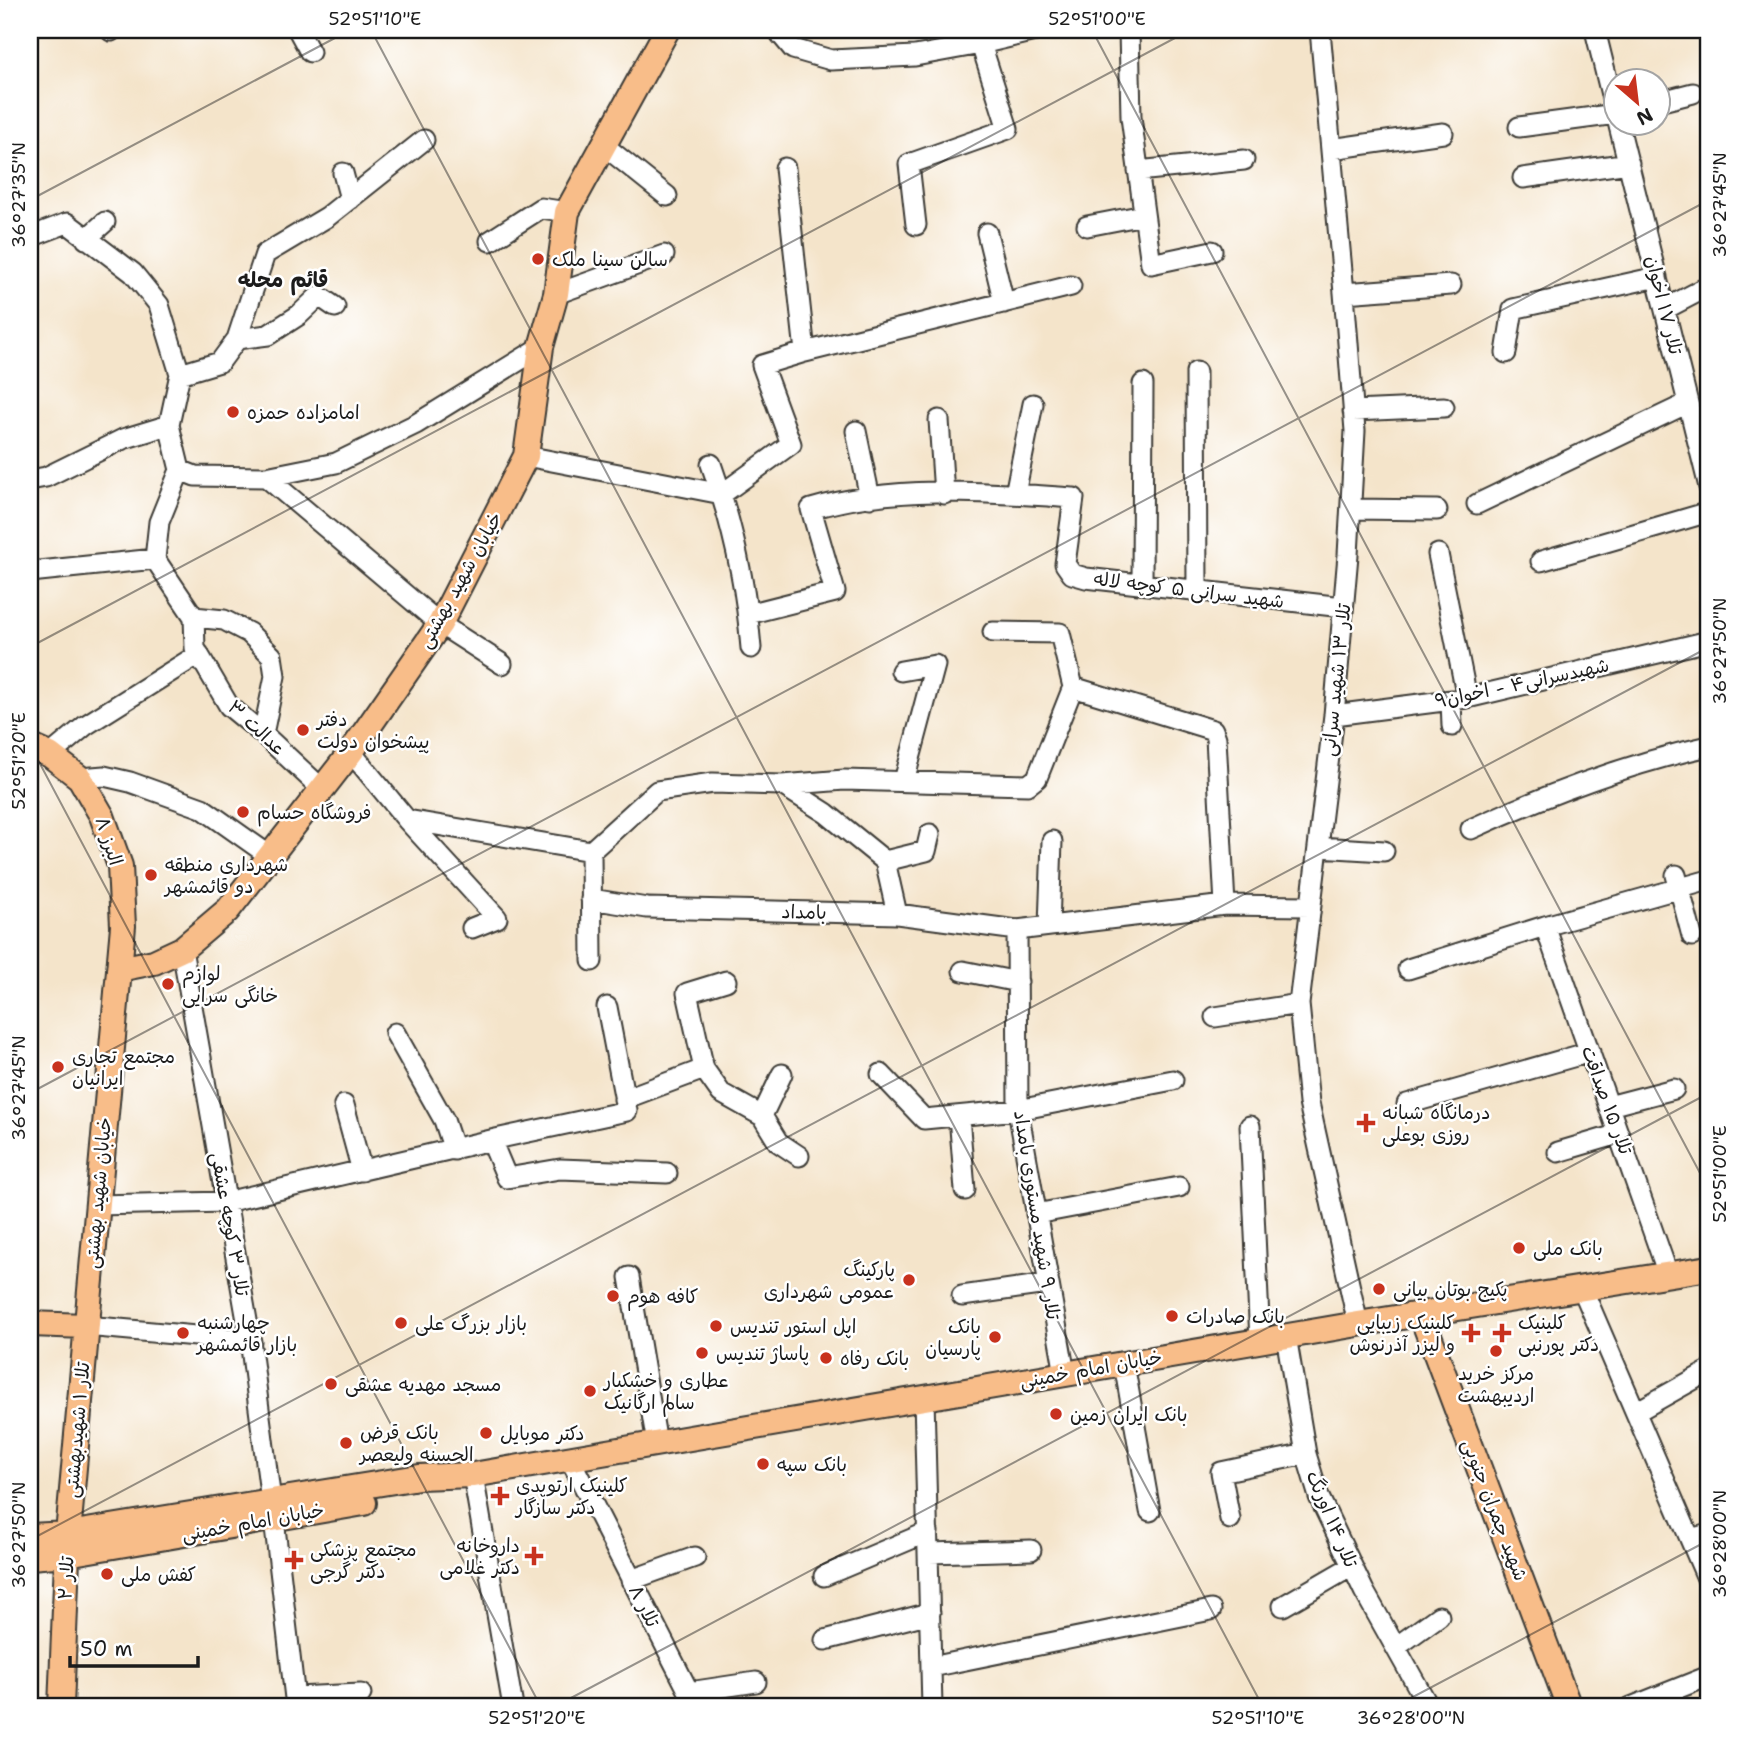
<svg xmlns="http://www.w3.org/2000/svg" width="1739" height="1737" font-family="'Shantell Sans','Playpen Sans Arabic',sans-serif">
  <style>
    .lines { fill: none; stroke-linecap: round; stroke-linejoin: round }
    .minor-casing { stroke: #3c3a36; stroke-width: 23 }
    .major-casing { stroke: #3c3a36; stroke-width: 28 }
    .minor { stroke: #fff; stroke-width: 19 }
    .major { stroke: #f8bd89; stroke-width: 24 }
    .ticks { fill: none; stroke: #1c1c1c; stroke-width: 2; stroke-opacity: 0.45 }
    .poi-dot { fill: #c8321e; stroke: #fff; stroke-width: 2.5 }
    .labels { text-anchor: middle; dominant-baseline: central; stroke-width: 5; stroke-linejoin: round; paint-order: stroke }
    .poi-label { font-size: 19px; fill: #1c1c1c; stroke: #fff; text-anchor: start }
    .street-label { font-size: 19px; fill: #1c1c1c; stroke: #fff }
    .neighbourhood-label { font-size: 21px; font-weight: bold; fill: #1c1c1c; stroke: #fff }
    .neatline { fill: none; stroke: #1c1c1c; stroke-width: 2.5 }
    .ticks-label { font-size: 18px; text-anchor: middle; fill: #1c1c1c }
  </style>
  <rect width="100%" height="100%" fill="#fff"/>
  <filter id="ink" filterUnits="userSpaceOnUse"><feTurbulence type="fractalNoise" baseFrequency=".0143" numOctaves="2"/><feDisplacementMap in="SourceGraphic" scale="14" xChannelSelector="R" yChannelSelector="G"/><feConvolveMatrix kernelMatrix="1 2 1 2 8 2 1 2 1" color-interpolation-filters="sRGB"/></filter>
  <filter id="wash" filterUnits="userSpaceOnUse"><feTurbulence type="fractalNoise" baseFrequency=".00686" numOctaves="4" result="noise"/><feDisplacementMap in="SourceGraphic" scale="28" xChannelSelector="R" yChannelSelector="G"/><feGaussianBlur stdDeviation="1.57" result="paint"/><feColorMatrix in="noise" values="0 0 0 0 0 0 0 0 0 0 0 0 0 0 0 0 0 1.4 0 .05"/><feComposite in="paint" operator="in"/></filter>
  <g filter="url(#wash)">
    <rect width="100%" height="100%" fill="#f4e4ca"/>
  </g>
  <g filter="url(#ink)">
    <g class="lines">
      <g class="minor-casing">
        <path id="minor" d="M298 30 310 52
          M777 30 793 49 831 60 915 56 981 44 1039 30
          M1129 30 1131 117 1151 264 1212 251
          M1320 30 1344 293 1355 431 1348 555 1334 715 1299 1004 1309 1103 1358 1324
          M1595 30 1616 115
          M111 31 112 30
          M1658 102 1693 93
          M1618 122 1709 487
          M1519 127 1616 114
          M602 144 667 196
          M1331 149 1443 133
          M1138 171 1244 160
          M343 173 350 199
          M1523 178 1629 163
          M916 225 909 164 1008 129 981 44
          M1087 226 1144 215
          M987 233 1004 303
          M30 237 67 223 133 273 159 305 180 374 169 425 180 470 159 522 155 559 194 617 195 648 229 706 263 734 323 790
          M86 239 105 222
          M490 241 541 208 567 212
          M1344 293 1451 285
          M556 294 664 255
          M1665 309 1709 286
          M237 339 268 335 299 315 319 296 335 307
          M805 352 1071 286
          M1506 353 1513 309 1657 277
          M1196 372 1197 591
          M180 374 220 362 237 339 265 254 327 217 424 140
          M1353 411 1444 407
          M939 420 944 494
          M856 431 870 498
          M526 456 722 494
          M711 464C732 522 746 587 751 648
          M180 470 195 476 266 477 336 463 416 424 541 347
          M266 477 440 624 502 664
          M30 480 46 477 123 439 169 425
          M722 494 791 444 762 365 805 352 785 168
          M1015 494 1033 404
          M1477 504 1688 403
          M1351 509 1437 510
          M1438 554 1467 698
          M1541 561 1709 512
          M30 572 155 559
          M1142 584 1143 384
          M748 614 835 592 811 509C895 484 988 492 1074 498L1065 564 1072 574 1086 578 1343 607
          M194 617 224 620 249 633 272 656 275 676 263 734
          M901 671 935 665 904 781
          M1073 687 1213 730 1216 738 1225 905
          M1451 700 1452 726
          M1334 715 1467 698 1709 641
          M351 752 407 820 591 851
          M50 755 86 725 199 654
          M80 778 104 776 130 782 202 808 270 856
          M782 785 826 813 885 861 897 914
          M407 820 497 918 472 928
          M1471 829C1548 794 1626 764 1709 746
          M1319 847 1384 851
          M591 851 657 791 713 783 782 785 844 780 1028 785 1037 778 1073 687 1060 633 993 632
          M591 851 592 961
          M885 861 926 851 930 834
          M1676 875 1692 936
          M591 899 647 908 897 914 1017 930 1225 905 1311 906
          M1049 926 1052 841
          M1545 926 1668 1274
          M1017 930 1018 1110 1065 1374
          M182 949 249 1332 271 1501
          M1408 969 1545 926 1709 880
          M963 971 1018 982
          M726 981 687 993 704 1069 721 1093 762 1116 778 1142 799 1156
          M1215 1017 1299 1004
          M395 1033 444 1120 454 1150
          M881 1074 924 1119 1018 1110 1173 1080
          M624 1099 704 1069
          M1407 1104 1590 1052
          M344 1105 362 1171
          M1609 1106 1674 1089
          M762 1116 782 1074
          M959 1116 965 1190
          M1250 1126 1260 1341
          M491 1140 507 1178 560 1169 667 1173
          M1558 1152 1619 1134
          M97 1205 226 1202 491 1140 627 1111 607 1007
          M1036 1214 1179 1187
          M629 1277 657 1444
          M1582 1288 1709 1583
          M962 1296 1047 1284
          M86 1326 251 1341
          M1286 1336 1306 1454 1319 1497 1364 1591 1429 1707
          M1124 1364 1150 1511
          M924 1398 932 1707
          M1636 1412 1707 1372
          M570 1459 689 1692 756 1682
          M473 1475 513 1707
          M274 1519 296 1707
          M1230 1519 1221 1472 1306 1454
          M1690 1539 1709 1534
          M929 1553 1031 1550
          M824 1576 928 1532
          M631 1580 695 1557
          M1283 1606 1352 1566
          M825 1640 930 1613
          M1396 1647 1439 1616
          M931 1667 1211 1610
          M295 1697 361 1694
          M1631 1707 1709 1676"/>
      </g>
      <g class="major-casing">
        <path id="major" d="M30 746 50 755 80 778 102 816 120 866 123 926 68 1534 61 1707
          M119 969 154 962 182 949 228 910 351 752 440 624 526 456 541 347 556 294 567 212 667 30
          M1421 1314 1569 1707
          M30 1324 86 1326
          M30 1536 68 1534 419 1477 473 1475 1358 1324 1709 1268
          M30 1557 67 1554 364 1503"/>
      </g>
      <use href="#minor" class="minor"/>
      <use href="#major" class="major"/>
    </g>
  </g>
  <path class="ticks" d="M371 30 1263 1707M1092 30 1709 1190M30 200 350 30M30 647 1190 30M30 745 541 1707M30 1093 1709 200M30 1540 1709 647M554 1707 1709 1093M1394 1707 1709 1540"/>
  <g class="poi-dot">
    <circle cx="538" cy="259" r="7"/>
    <circle cx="233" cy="412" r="7"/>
    <circle cx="303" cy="730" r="7"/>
    <circle cx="243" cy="812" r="7"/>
    <circle cx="151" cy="875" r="7"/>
    <circle cx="168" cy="984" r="7"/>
    <circle cx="58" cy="1067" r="7"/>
    <path d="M1362.5 1112.5h7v7h7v7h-7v7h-7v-7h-7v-7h7z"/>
    <circle cx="1519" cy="1248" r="7"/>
    <circle cx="909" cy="1280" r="7"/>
    <circle cx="1379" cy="1289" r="7"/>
    <circle cx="613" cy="1296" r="7"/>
    <circle cx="1172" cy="1316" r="7"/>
    <circle cx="401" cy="1323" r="7"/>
    <circle cx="716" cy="1326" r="7"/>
    <circle cx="183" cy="1333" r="7"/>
    <path d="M1467.5 1322.5h7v7h7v7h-7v7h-7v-7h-7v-7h7z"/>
    <path d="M1498.5 1322.5h7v7h7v7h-7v7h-7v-7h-7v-7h7z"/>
    <circle cx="995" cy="1337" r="7"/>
    <circle cx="1496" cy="1351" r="7"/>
    <circle cx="702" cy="1353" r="7"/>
    <circle cx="826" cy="1358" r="7"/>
    <circle cx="331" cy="1384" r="7"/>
    <circle cx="590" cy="1391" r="7"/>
    <circle cx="1056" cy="1414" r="7"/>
    <circle cx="486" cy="1433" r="7"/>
    <circle cx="346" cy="1443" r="7"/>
    <circle cx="763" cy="1464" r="7"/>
    <path d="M496.5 1485.5h7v7h7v7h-7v7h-7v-7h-7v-7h7z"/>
    <path d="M530.5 1545.5h7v7h7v7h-7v7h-7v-7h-7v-7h7z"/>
    <path d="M290.5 1549.5h7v7h7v7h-7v7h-7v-7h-7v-7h7z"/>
    <circle cx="107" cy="1574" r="7"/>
  </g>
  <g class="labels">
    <g class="poi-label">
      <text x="552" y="259">سالن سینا ملک</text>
      <text x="247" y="412">امامزاده حمزه</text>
      <text x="317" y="719">دفتر<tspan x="317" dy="22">پیشخوان دولت</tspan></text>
      <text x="257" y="812">فروشگاه حسام</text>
      <text x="165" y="864">شهرداری منطقه<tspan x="165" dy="22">دو قائمشهر</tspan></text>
      <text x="182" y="973">لوازم<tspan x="182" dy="22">خانگی سرایی</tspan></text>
      <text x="72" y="1056">مجتمع تجاری<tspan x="72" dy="22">ایرانیان</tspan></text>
      <text x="1382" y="1112">درمانگاه شبانه<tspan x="1382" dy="22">روزی بوعلی</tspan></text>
      <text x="1533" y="1248">بانک ملی</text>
      <text x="895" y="1269" text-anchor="end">پارکینگ<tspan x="895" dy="22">عمومی شهرداری</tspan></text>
      <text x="1393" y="1289">پکیج بوتان بیانی</text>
      <text x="627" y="1296">کافه هوم</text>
      <text x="1186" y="1316">بانک صادرات</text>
      <text x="197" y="1322">چهارشنبه<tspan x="197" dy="22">بازار قائمشهر</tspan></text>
      <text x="1455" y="1322" text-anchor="end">کلینیک زیبایی<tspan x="1455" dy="22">و لیزر آذرنوش</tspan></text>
      <text x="1518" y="1322">کلینیک<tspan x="1518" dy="22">دکتر پورنبی</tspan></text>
      <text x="415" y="1323">بازار بزرگ علی</text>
      <text x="730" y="1326">اپل استور تندیس</text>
      <text x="981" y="1326" text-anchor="end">بانک<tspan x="981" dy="22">پارسیان</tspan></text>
      <text x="716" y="1353">پاساژ تندیس</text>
      <text x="840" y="1358">بانک رفاه</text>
      <text x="1496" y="1373" text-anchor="middle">مرکز خرید<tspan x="1496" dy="22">اردیبهشت</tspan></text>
      <text x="604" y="1380">عطاری و خشکبار<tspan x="604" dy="22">سالم ارگانیک</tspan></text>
      <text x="345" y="1384">مسجد مهدیه عشقی</text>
      <text x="1070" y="1414">بانک ایران زمین</text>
      <text x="360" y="1432">بانک قرض<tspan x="360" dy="22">الحسنه ولیعصر</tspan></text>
      <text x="500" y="1433">دکتر موبایل</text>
      <text x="777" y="1464">بانک سپه</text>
      <text x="516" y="1485">کلینیک ارتوپدی<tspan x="516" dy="22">دکتر سازگار</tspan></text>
      <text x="520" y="1545" text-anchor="end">داروخانه<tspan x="520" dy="22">دکتر غلامی</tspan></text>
      <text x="310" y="1549">مجتمع پزشکی<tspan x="310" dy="22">دکتر گرجی</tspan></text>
      <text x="121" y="1574">کفش ملی</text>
    </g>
    <g class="street-label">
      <text transform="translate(1664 305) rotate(76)">تلار ۱۷ اخوان</text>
      <text transform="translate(460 580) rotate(-61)">خیابان شهید بهشتی</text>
      <text transform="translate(1189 590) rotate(7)">شهید سرانی ۵ کوچه لاله</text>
      <text transform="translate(1336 680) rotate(-84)">تلار ۱۳ شهید سرانی</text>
      <text transform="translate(1522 683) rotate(-12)">شهیدسرانی۴ - اخوان۹</text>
      <text transform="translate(257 728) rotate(43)">عدالت ۳</text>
      <text transform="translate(109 841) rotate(72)">البرز ۸</text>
      <text transform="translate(804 912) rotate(1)">بامداد</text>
      <text transform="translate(1607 1100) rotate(70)">تلار ۱۵ صداقت</text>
      <text transform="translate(98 1193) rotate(-85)">خیابان شهید بهشتی</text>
      <text transform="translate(1037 1215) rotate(81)">تلار ۹ شهید مستوری بامداد</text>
      <text transform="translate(230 1224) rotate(80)">تلار ۳ کوچه عشقی</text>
      <text transform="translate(1091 1369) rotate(-10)">خیابان امام خمینی</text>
      <text transform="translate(77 1430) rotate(-85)">تلار ۱ شهیدبهشتی</text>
      <text transform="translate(1495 1510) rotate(69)">شهید چمران جنوبی</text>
      <text transform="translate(1332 1519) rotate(67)">تلار ۱۴ اورنگ</text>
      <text transform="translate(253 1522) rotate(-10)">خیابان امام خمینی</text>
      <text transform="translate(66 1578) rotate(-87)">تلار ۲</text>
      <text transform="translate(644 1606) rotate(63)">تلار ۸</text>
    </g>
    <g class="neighbourhood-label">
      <text x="283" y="280">قائم محله</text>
    </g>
  </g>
  <rect width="1739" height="1737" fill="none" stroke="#fff" stroke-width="77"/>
  <g transform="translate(1637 102) rotate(152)"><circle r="33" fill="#ffffff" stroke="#a4a4a4" stroke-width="2"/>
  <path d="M0-5L12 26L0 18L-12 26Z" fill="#c8321e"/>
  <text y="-10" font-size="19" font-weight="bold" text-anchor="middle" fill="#1c1c1c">N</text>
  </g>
  <path d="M70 1656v10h128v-10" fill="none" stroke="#1c1c1c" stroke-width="3.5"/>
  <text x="80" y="1656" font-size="21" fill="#1c1c1c" stroke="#ffffff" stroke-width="5" paint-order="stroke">50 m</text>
  <rect x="38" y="38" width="1662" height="1660" class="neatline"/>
  <g class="ticks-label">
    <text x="375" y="25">52°51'10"E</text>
    <text x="1097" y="25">52°51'00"E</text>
    <text transform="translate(19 195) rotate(-90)" y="6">36°27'35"N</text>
    <text transform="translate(1720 205) rotate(-90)" y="6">36°27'45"N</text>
    <text transform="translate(1720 651) rotate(-90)" y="6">36°27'50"N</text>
    <text transform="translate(19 761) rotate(-90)" y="6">52°51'20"E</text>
    <text transform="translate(19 1088) rotate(-90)" y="6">36°27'45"N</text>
    <text transform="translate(1720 1174) rotate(-90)" y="6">52°51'00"E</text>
    <text transform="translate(19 1535) rotate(-90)" y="6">36°27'50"N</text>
    <text transform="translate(1720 1544) rotate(-90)" y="6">36°28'00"N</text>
    <text x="537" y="1724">52°51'20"E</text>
    <text x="1258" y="1724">52°51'10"E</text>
    <text x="1411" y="1724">36°28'00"N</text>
  </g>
</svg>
